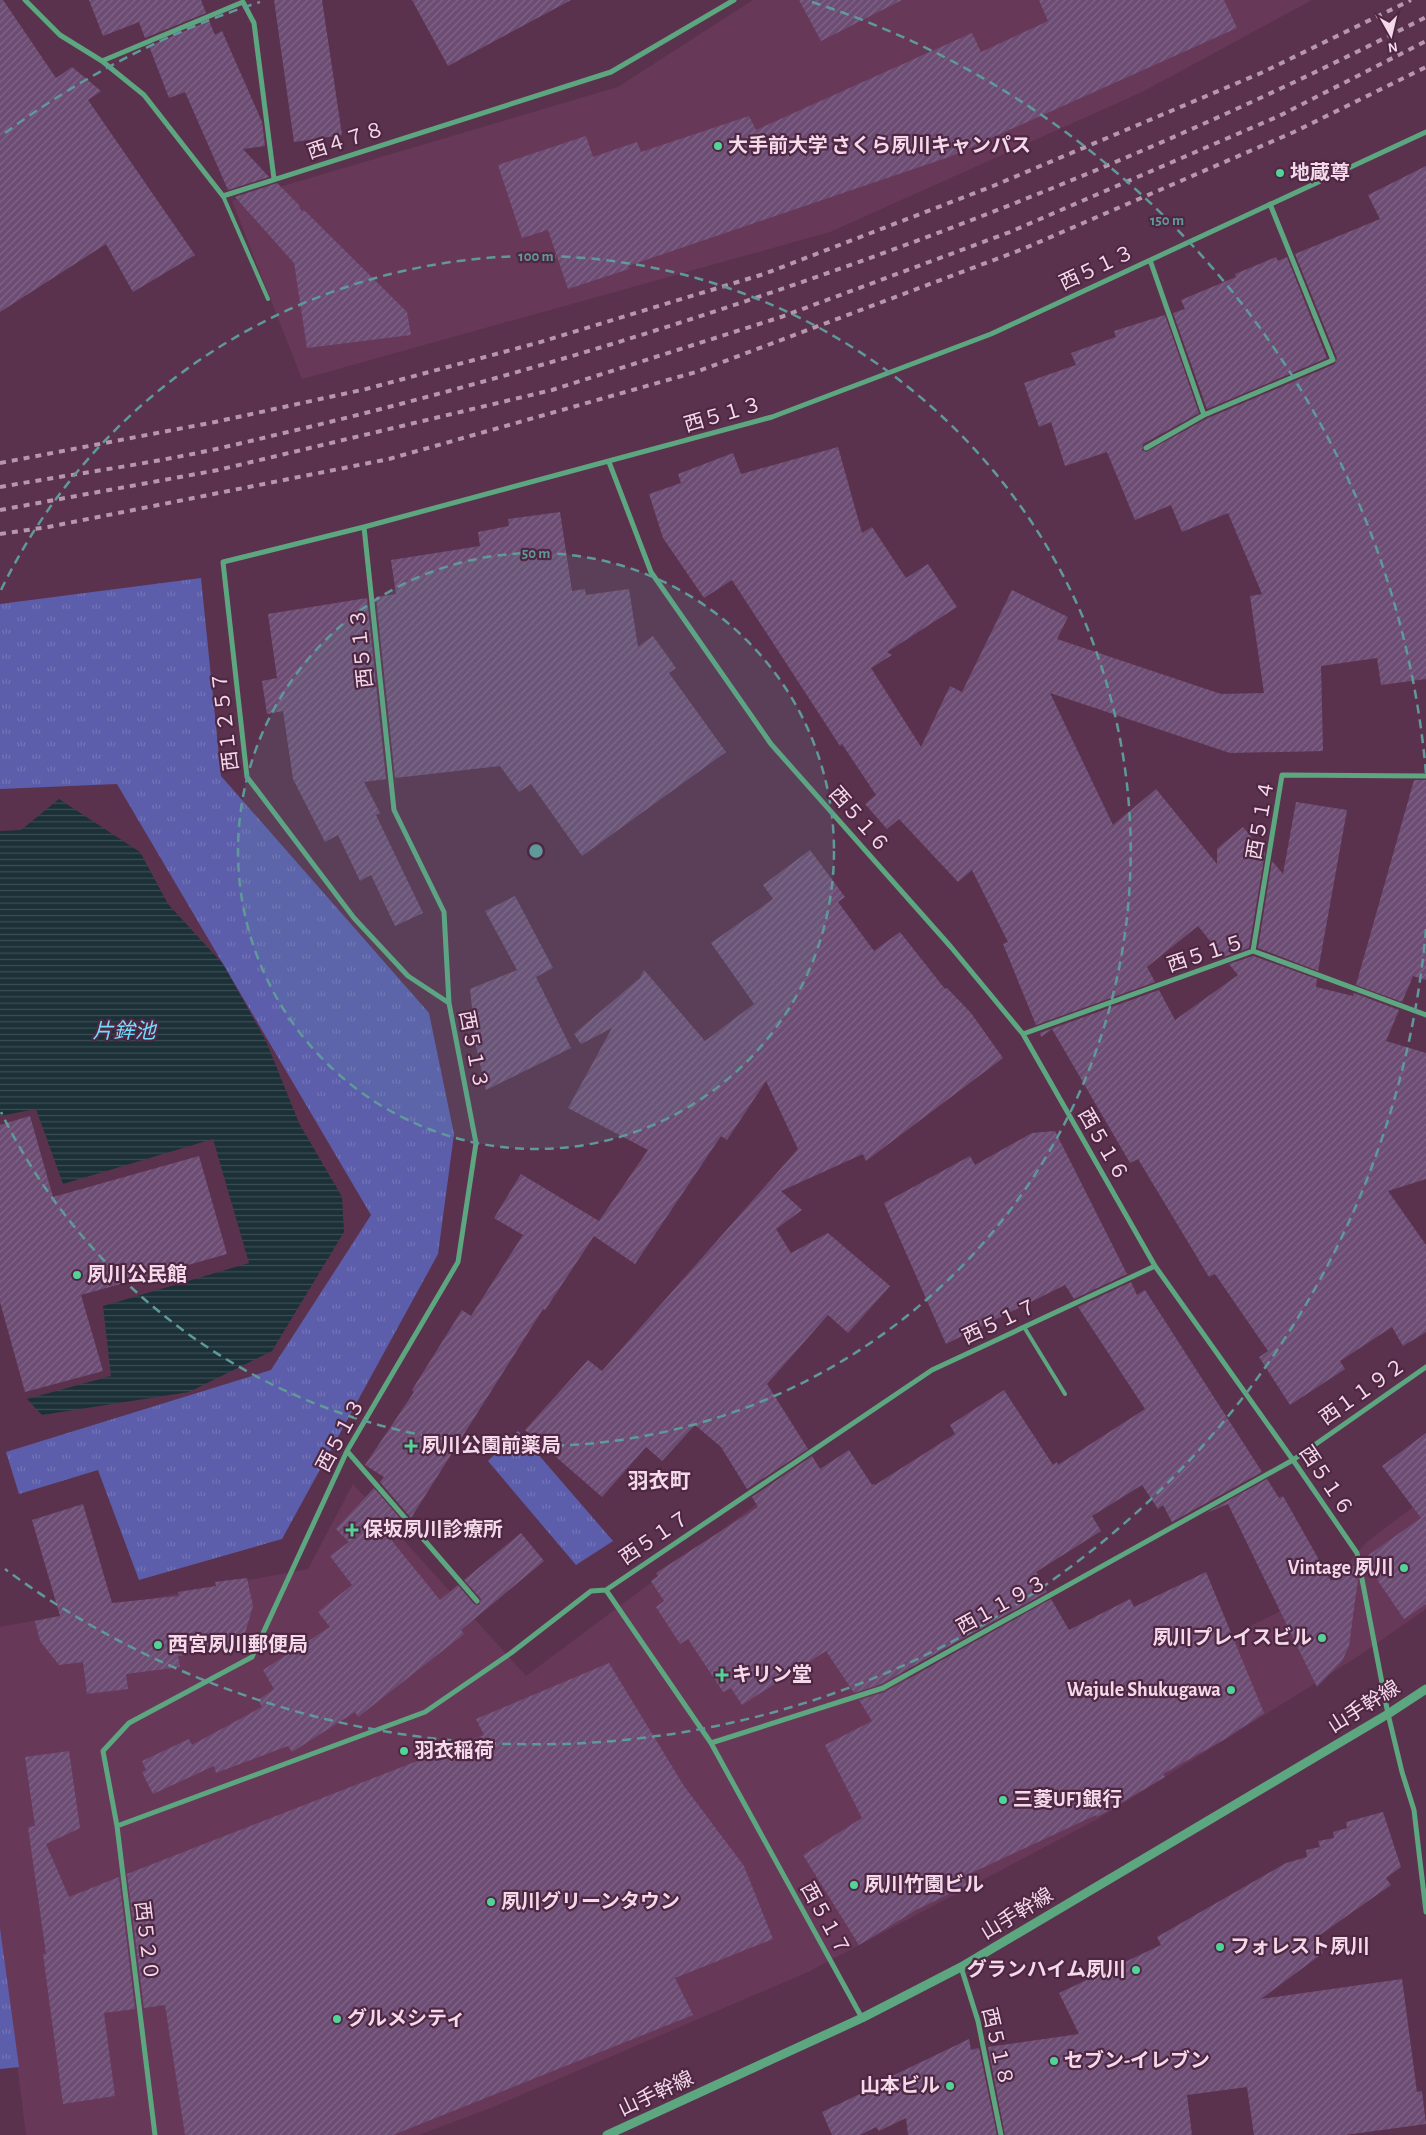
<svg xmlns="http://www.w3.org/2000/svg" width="1426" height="2135" font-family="'Alegreya Sans','Noto Sans JP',sans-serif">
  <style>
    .built { fill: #683859 }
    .grass { fill: url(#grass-tufts) }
    .water { fill: url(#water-rules) }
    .building { fill: url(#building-hatch) }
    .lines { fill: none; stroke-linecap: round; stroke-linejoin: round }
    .service { stroke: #5ca680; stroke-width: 4 }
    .minor { stroke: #5ca680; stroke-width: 5 }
    .tertiary { stroke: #5ca680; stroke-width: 9 }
    .rail { stroke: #b797ac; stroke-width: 4; stroke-dasharray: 6 6; stroke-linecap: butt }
    .ring { fill: none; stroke: #5f9999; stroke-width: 2.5; stroke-dasharray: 9 6 }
    .poi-dot { fill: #52d397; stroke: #4f2743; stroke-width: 2 }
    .labels { text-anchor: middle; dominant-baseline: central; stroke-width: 4.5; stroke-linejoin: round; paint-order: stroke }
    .street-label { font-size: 20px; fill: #f3d9e9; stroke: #4f2743 }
    .poi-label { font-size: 20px; font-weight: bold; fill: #f3d9e9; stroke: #4f2743; text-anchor: start }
    .water-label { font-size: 21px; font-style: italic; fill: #71ddfd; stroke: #4f2743 }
    .neighbourhood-label { font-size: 21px; font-weight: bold; fill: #f3d9e9; stroke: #4f2743 }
    .centre { fill: #5f9999; stroke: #4f2743; stroke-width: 2.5 }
    .ring-label { font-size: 15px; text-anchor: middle; font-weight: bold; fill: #5f9999; stroke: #4f2743; stroke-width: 4.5; stroke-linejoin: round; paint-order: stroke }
  </style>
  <defs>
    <pattern id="grass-tufts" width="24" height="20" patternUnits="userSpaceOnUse" patternTransform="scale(1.25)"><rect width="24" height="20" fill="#5c5eab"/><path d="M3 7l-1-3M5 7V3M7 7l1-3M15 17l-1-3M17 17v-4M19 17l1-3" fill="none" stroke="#7474b7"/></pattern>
    <pattern id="water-rules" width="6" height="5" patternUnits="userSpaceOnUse" patternTransform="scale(1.25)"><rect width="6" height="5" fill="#1b3037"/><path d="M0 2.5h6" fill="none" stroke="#3d4d54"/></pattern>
    <pattern id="building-hatch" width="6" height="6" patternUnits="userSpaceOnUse" patternTransform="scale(1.25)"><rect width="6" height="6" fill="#6c4c73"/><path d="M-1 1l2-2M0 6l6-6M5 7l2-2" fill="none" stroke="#816587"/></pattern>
  </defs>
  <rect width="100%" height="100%" fill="#5b324e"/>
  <path class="built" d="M753 0H1312L1142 92 830 232 302 379 232 201 618 87Z
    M353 1484 526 1676 782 1485 911 1685 1053 1722 1326 1589 1367 1542 1426 1497V1609L1354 1659 1096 1820 808 1972 493 2107 419 2135H26L0 1928V1627L308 1569Z"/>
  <path class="grass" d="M201 578 221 776 429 1013 454 1134 438 1254 282 1539 139 1580 98 1470 19 1494 6 1452 271 1370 371 1215 117 784 0 789V604Z
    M518 1431 613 1541 576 1565 488 1461Z
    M0 1928 19 2067 0 2069Z"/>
  <path class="water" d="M59 799 140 852 168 904 223 964 266 1041 299 1123 342 1197 344 1232 272 1351 189 1392 42 1415 27 1399 111 1376 103 1306 249 1263 213 1139 63 1184 36 1109 0 1116V831L21 830Z"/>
  <path class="building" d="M0 0H3L56 78 72 67 101 91 88 100 195 255 133 292 106 244 0 312Z
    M89 0H201L206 13 145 38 139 22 103 36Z
    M274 0H322L342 135 294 142Z
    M412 0H571L448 66Z
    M799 0H902L821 41Z
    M1039 0H1224L1237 28 949 157 628 266 629 269 568 289 548 230 522 238 498 165 586 136 593 157 637 142 641 152 749 116 756 130 972 33 981 52 1048 21Z
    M209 21 215 35 222 31 262 122 265 146 243 149 269 177 228 190 185 92 169 98 149 46Z
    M1426 166V679L1381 685 1377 658 1321 666 1323 751 1230 753 1050 693 1113 825 1156 789 1217 864V849L1243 827 1265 853 1249 948 1223 957 1198 926 1147 967 1155 982 1036 1025 1003 944 1008 942 972 870 958 882 899 819 887 829 865 804 876 795 842 744 840 746 732 580 704 598 663 538 649 494 681 483 678 474 733 453 741 474 838 447 862 533 872 527 906 578 928 564 957 607 887 652 892 655 871 668 921 747 950 686 962 692 1012 590 1068 617 1057 639 1221 694 1264 693 1250 596 1262 594 1228 513 1182 532 1171 505 1135 520 1107 452 1065 466 1051 422 1039 427 1024 383 1076 365 1071 353 1116 337 1114 331 1165 315 1199 413 1143 444 1142 450 1146 452 1206 419 1335 364 1337 358 1295 254 1380 219 1368 195Z
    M277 183 299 205 301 211 304 210 407 312 411 335 307 348 294 263 235 197Z
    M1276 257 1278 261 1287 257 1327 358 1207 409 1173 313 1185 309 1181 300 1236 277 1235 274Z
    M560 512 572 591 585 589 586 595 629 589 638 647 653 636 676 668 669 673 726 752 582 856 531 784 519 792 500 766 395 778 376 597 396 594 391 560 480 546 478 532 509 526 508 519Z
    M367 598 386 779 364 782 380 813 376 815 423 913 395 926 371 875 360 881 338 835 325 842 293 779 283 711 267 714 262 681 277 678 268 614Z
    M1414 780H1426V980L1413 976 1402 1002 1356 985Z
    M1296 802 1347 810 1318 971 1258 948 1272 861 1283 874Z
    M810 850 845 897 838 902 874 951 900 932 945 989 947 988 971 1013 1003 1058 866 1161 863 1154 781 1191 802 1210 776 1229 791 1253 828 1233 890 1286 848 1333 828 1315 767 1384 808 1449 747 1489 721 1447 695 1425 662 1461 646 1447 602 1497 525 1430 588 1360 602 1371 798 1149 766 1081 727 1140 721 1136 635 1264 594 1236 545 1310 543 1309 411 1518 380 1482 384 1477 365 1465 414 1392 412 1390 462 1310 471 1316 523 1235 494 1218 521 1174 599 1221 648 1150 568 1108 612 1028 581 1044 574 1034 640 978 644 970 705 1041 754 1004 711 943 773 899 763 885Z
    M515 896 553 968 536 977 571 1048 486 1090 476 1046 470 989 517 970 485 911Z
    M1253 956 1317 979 1316 987 1353 996 1354 993 1399 1010 1386 1041 1426 1053V1179L1388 1191 1426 1245V1332L1403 1346 1392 1327 1340 1361 1345 1369 1290 1405 1259 1357 1268 1351 1215 1274 1209 1277 1138 1159 1130 1163 1052 1029 1041 1037 1040 1033 1159 990 1175 1020 1238 975 1229 964Z
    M30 1116 53 1197 199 1156 227 1254 81 1295 103 1371 25 1392 0 1302V1125Z
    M1055 1131 1127 1274 1074 1299 1065 1285 946 1344 884 1203 970 1156 975 1165 1032 1133Z
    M1131 1282 1137 1295 1145 1290 1262 1472 1172 1522 1163 1505 1158 1509 1142 1485 1092 1516 1101 1531 1036 1572 1047 1592 881 1684 854 1693 826 1651 742 1705 731 1688 723 1692 688 1639 680 1644 656 1607 664 1601 651 1581 658 1576 656 1573 758 1507 752 1497 812 1456 820 1469 849 1450 872 1485 874 1484 875 1485 955 1434 950 1425 1004 1390 1053 1465 1057 1462 1058 1465 1145 1409 1078 1307Z
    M1426 1433V1604L1404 1619 1363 1559 1421 1518 1382 1466Z
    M1267 1479 1279 1498 1283 1496 1331 1581 1355 1565 1358 1579 1349 1646 1342 1661 1317 1687 1228 1504 1206 1513Z
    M374 1488 406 1525 392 1541 440 1600 458 1585 474 1604 479 1605 481 1599 464 1580 521 1533 544 1561 461 1630 464 1634 358 1717 355 1712 292 1752 288 1746 216 1773 214 1766 153 1794 142 1772 146 1770 142 1761 189 1739 192 1745 262 1707 258 1700 274 1689 263 1670 330 1627 318 1612 352 1585 330 1556 349 1542 336 1529Z
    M83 1504 112 1603 179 1596 178 1592 216 1586 215 1582 247 1578 253 1606 241 1647 178 1656 180 1667 126 1674 128 1689 87 1694 83 1662 59 1665 40 1641 35 1621 60 1616 32 1520Z
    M1206 1572 1264 1713 1225 1739 1163 1774 1165 1777 1097 1817 1096 1815 963 1877 967 1885 916 1910 859 1945 803 1855 862 1818 825 1745 872 1721 859 1700 885 1692 1051 1599 1069 1630 1130 1599 1134 1607Z
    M609 1663 684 1786 744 1866 773 1939 675 1978 693 2015 393 2135H185L165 2005 144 2008 127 1874 484 1735 476 1719Z
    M69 1751 80 1828 46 1844 69 1897 119 1877 135 2009 104 2013 115 2096 63 2104 43 1954H46L28 1827 35 1826 25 1757Z
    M1383 1812 1401 1867 1386 1878 1391 1885 1317 1937 1323 1953 1261 1999 1402 1979 1417 2092 1422 2091 1426 2124 1345 2135H1254L1247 2087 1187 2095 1192 2135H1005L988 2047 1079 2034 1059 1993 1161 1945 1157 1937 1286 1863 1307 1857 1306 1850 1320 1847 1318 1841 1334 1838 1333 1832 1347 1828 1346 1822Z
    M969 2039 971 2050 979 2048 997 2135H908L906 2118 879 2131 876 2127 860 2135H832L822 2112 885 2082 884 2080Z"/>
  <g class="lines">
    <path class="service" d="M223 196 268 299
      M1024 1327 1065 1394"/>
    <path class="minor" d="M25 0 60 35 102 61 144 95 223 196 611 72 734 0
      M102 61 243 2 254 23 274 179
      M1150 260 1204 415 1333 360 1270 204
      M1146 448 1204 415
      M609 462 651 572 771 744 951 947 1023 1034 1155 1266 1293 1460 1357 1553 1388 1714 1402 1772 1414 1810 1426 1912
      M364 527 223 562 247 777 354 918 408 976 449 1003
      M1253 951 1282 775 1426 776
      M1023 1034 1253 951 1426 1015
      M347 1451 477 1601
      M606 1590 711 1743 862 2018
      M711 1743 883 1688 1293 1460 1426 1367
      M117 1826 425 1712 511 1653 591 1591 606 1590 932 1370 1155 1266
      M961 1967 978 2021 1001 2135
      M155 2135 117 1826 103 1751 129 1723 252 1657 347 1451 458 1262 476 1143 449 1003 444 912 394 810 364 527 772 417 991 334 1426 132"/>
    <path class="tertiary" d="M607 2135 862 2018 961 1967 1388 1714 1426 1689"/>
    <path class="rail" d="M0 463 215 422 366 389 537 343 764 274 993 186 1261 73 1411 0
      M0 487C67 475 135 466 202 452 236 445 270 436 305 428 408 403 510 375 612 344 892 258 1166 151 1426 17
      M0 510 218 470 552 390 781 317 1010 232 1279 116 1426 41
      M0 534 48 527 389 459 696 372 1023 249 1294 132 1426 67"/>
  </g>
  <circle cx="536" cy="851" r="298" fill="#5f9999" fill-opacity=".12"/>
  <g class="ring">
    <circle cx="536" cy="851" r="298"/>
    <path d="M1 590A595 595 0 1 1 1 1112"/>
    <path d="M1426 929A893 893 0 0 1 5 1569M5 133A893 893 0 0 1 260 2M812 2A893 893 0 0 1 1426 773"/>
  </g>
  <g class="poi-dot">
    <circle cx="718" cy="146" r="5"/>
    <circle cx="1280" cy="173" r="5"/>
    <circle cx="77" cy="1275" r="5"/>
    <path d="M408.5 1438.5h5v5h5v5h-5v5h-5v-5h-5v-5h5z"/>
    <path d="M349.5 1522.5h5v5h5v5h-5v5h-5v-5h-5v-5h5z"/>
    <circle cx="1404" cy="1568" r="5"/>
    <circle cx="1322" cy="1638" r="5"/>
    <circle cx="158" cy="1645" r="5"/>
    <path d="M719.5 1667.5h5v5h5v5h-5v5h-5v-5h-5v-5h5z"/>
    <circle cx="1231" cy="1690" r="5"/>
    <circle cx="404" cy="1751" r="5"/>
    <circle cx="1003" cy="1800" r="5"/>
    <circle cx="854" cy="1885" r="5"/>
    <circle cx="491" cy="1902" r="5"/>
    <circle cx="1220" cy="1947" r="5"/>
    <circle cx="1136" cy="1970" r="5"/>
    <circle cx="337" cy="2019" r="5"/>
    <circle cx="1054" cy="2061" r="5"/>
    <circle cx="950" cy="2086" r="5"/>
  </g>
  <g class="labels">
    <g class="street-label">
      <text transform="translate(346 141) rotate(-18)">西４７８</text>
      <text transform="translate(1097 268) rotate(-25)">西５１３</text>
      <text transform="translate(723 415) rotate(-16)">西５１３</text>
      <text transform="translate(362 648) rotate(-96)">西５１３</text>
      <text transform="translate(226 721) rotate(-97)">西１２５７</text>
      <text transform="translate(859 820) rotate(49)">西５１６</text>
      <text transform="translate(1261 820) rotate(-80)">西５１４</text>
      <text transform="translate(1206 954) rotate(-18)">西５１５</text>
      <text transform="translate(473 1050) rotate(79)">西５１３</text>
      <text transform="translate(1103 1145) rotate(60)">西５１６</text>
      <text transform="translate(1000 1322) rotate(-25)">西５１７</text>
      <text transform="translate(1363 1392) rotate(-35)">西１１９２</text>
      <text transform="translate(341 1435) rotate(-62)">西５１３</text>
      <text transform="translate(1326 1481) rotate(56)">西５１６</text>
      <text transform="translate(655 1538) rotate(-34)">西５１７</text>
      <text transform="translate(1002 1605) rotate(-29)">西１１９３</text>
      <text transform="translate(1364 1707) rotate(-32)">山手幹線</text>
      <text transform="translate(1017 1914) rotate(-31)">山手幹線</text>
      <text transform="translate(825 1919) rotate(61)">西５１７</text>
      <text transform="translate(146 1941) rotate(83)">西５２０</text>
      <text transform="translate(997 2047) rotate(77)">西５１８</text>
      <text transform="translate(656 2094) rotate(-25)">山手幹線</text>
    </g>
    <g class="poi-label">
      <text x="728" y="146">大手前大学 さくら夙川キャンパス</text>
      <text x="1290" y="173">地蔵尊</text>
      <text x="87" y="1275">夙川公民館</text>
      <text x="421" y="1446">夙川公園前薬局</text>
      <text x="363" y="1530">保坂夙川診療所</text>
      <text x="1394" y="1568" text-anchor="end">Vintage 夙川</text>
      <text x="1312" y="1638" text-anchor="end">夙川プレイスビル</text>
      <text x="168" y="1645">西宮夙川郵便局</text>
      <text x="732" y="1675">キリン堂</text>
      <text x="1221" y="1690" text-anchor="end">Wajule Shukugawa</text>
      <text x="414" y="1751">羽衣稲荷</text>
      <text x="1013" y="1800">三菱UFJ銀行</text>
      <text x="864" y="1885">夙川竹園ビル</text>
      <text x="501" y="1902">夙川グリーンタウン</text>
      <text x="1230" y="1947">フォレスト夙川</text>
      <text x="1126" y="1970" text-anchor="end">グランハイム夙川</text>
      <text x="347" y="2019">グルメシティ</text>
      <text x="1064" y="2061">セブン-イレブン</text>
      <text x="940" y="2086" text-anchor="end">山本ビル</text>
    </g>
    <g class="water-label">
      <text x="124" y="1031">片鉾池</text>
    </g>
    <g class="neighbourhood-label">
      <text x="659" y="1481">羽衣町</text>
    </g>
  </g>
  <circle cx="536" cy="851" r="8" class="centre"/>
  <g class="ring-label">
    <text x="1167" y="225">150 m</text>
    <text x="536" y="261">100 m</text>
    <text x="536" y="558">50 m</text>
  </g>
  <g transform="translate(1391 35) rotate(172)" stroke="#4f2743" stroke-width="4" paint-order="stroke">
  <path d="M0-4L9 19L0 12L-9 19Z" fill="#f3d9e9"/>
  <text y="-8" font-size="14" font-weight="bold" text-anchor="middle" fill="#f3d9e9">N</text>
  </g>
</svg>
